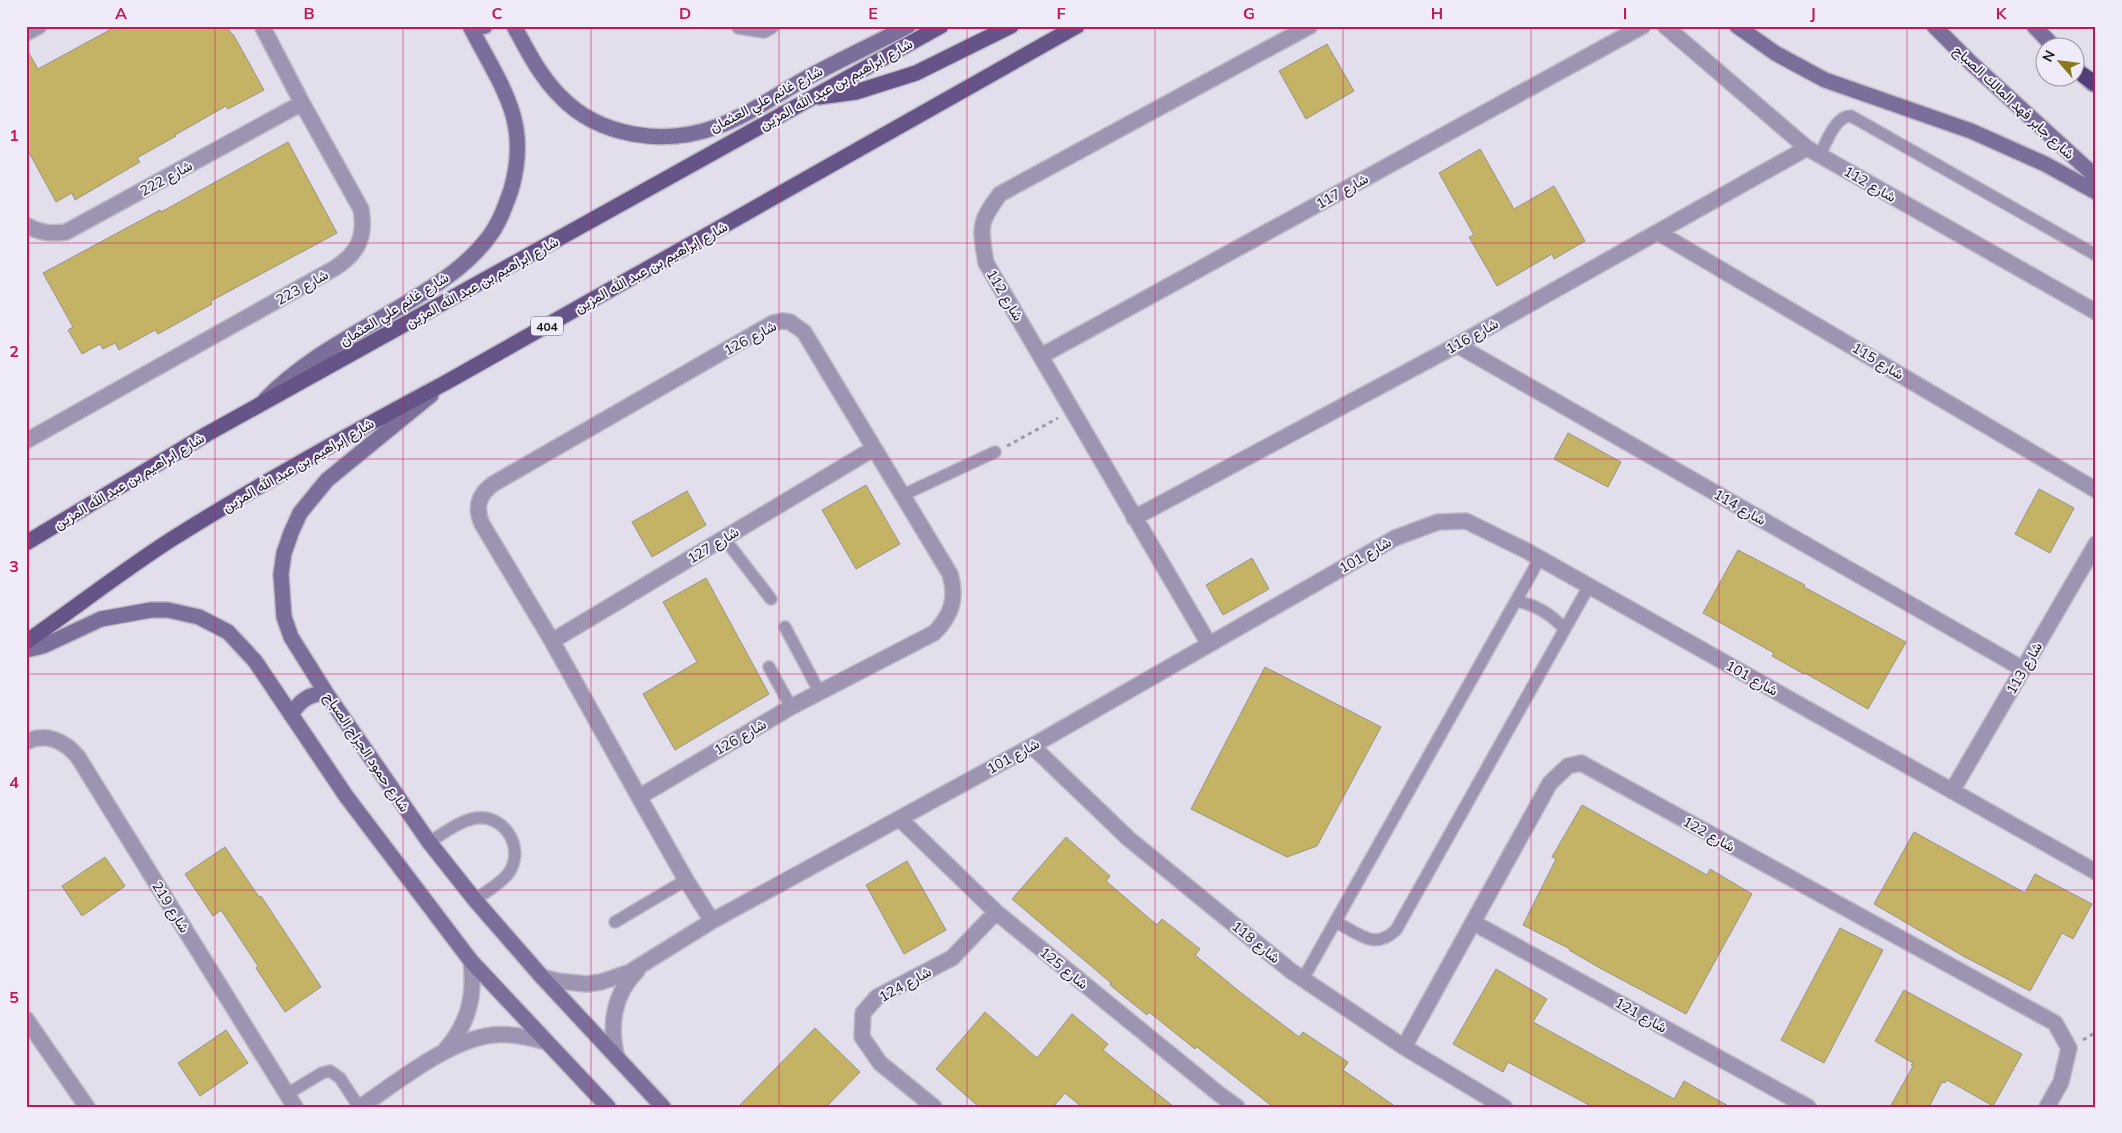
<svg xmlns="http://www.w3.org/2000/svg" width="2122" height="1133" font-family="Mulish,Vazirmatn,sans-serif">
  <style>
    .building { fill: #c4b365; stroke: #979487 }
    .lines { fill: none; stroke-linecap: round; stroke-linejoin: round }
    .lane-casing { stroke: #bdbac6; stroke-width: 14 }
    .street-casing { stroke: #bdbac6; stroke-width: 18 }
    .secondary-casing { stroke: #bdbac6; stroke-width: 18 }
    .primary-casing { stroke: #bdbac6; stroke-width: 18 }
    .highway-casing { stroke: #bdbac6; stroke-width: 18 }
    .path { stroke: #9d9aa5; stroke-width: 3; stroke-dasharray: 4 4; stroke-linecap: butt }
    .lane { stroke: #9d94b2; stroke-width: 11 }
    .street { stroke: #9d94b2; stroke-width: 15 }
    .secondary { stroke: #7c6e9a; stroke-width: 15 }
    .primary { stroke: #665489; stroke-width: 15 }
    .highway { stroke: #523c79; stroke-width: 15 }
    .grid { fill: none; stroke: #c2185b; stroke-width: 1; stroke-opacity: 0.55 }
    .labels { text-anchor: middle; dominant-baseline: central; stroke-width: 4; stroke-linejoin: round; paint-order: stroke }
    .shield { fill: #efebf9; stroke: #58565e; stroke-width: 1 }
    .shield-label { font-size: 12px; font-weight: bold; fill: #17161b }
    .street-label { font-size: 14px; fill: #17161b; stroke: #efebf9 }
    .neatline { fill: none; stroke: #c2185b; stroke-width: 2 }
    .grid-label { font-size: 16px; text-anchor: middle; font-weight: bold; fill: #c2185b }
  </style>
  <rect width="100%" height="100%" fill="#e2deec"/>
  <path class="building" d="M117 26H227L232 35 233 34 264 90 228 109 226 106 175 135 176 136 137 158 140 162 75 200 72 193 56 202 26 147V48L38 69Z
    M1327 44 1354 91 1306 119 1279 71Z
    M288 142 337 233 211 301 212 304 158 334 155 330 119 350 115 343 103 349 100 344 82 354 68 330 73 327 43 273 160 210 161 212Z
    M1480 149 1514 209 1554 186 1585 241 1554 259 1552 254 1497 286 1469 237 1474 235 1439 173Z
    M1568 433 1621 462 1608 487 1554 459Z
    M866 485 900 544 856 569 822 510Z
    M2039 489 2074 508 2050 553 2015 534Z
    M687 491 706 525 652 557 632 522Z
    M1738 550 1805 585 1804 587 1906 642 1868 709 1805 673 1804 674 1772 656 1774 653 1703 613Z
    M1252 558 1269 589 1223 615 1206 585Z
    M706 578 769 694 675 750 643 694 697 662 663 602Z
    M1265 667 1381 727 1317 846 1287 857 1191 809Z
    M1582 805 1707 875 1710 869 1752 894 1686 1014 1598 967 1569 950 1570 949 1523 925 1556 859 1552 857Z
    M1914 832 2025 893 2035 874 2092 904 2073 939 2062 933 2030 991 1963 956 1874 904Z
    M1066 837 1110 876 1106 881 1157 925 1162 919 1200 949 1195 955 1240 992 1299 1037 1303 1032 1348 1062 1343 1070 1396 1107H1273L1197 1047 1195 1049 1149 1012 1147 1015 1110 985 1111 983 1012 899Z
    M225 847 259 897 261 896 321 987 285 1012 256 968 258 966 221 910 213 916 185 874Z
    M105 857 125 886 82 916 62 886Z
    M907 861 946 930 904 954 866 885Z
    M1840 928 1883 950 1824 1063 1781 1040Z
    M1496 969 1547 999 1533 1022 1674 1099 1684 1081 1730 1107H1593L1508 1062 1503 1072 1453 1044Z
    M1904 990 2022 1054 1993 1106 1947 1080 1945 1083 1942 1082 1929 1107H1890L1913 1066 1911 1065 1913 1063 1875 1041Z
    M985 1012 1037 1058 1072 1014 1108 1044 1103 1050 1174 1107H1082L1065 1093 1053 1107H979L936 1069Z
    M815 1028 860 1072 826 1107H738Z
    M226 1030 248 1063 200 1096 178 1063Z"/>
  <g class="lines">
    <g class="lane-casing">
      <path id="lane" d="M1820 155C1826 143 1835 116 1851 116L2096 255
        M903 495 995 452
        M724 538 771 599
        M1516 601C1537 605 1550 614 1565 629
        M785 627 820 693
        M769 667 791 707
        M429 842C443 834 460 820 477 818 506 815 526 850 508 874 500 884 485 892 475 900
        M615 922 686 880
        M1336 922C1358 933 1374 951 1396 930L1589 586
        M1303 979 1540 558
        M287 1094 322 1073 330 1071 340 1078 359 1107"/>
    </g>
    <g class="street-casing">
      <path id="street" d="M739 26 764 30 771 26
        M1665 26 1807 148 2096 312
        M26 33 39 26
        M26 225C39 233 51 234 66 232L302 103
        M1659 233 2096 490
        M782 321 790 322 804 332 950 574C957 598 952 615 934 633L791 707 639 797 552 641 482 524C475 508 478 495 493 484L773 323Z
        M1457 345 2023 669
        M1041 356 1643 26
        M26 441 335 268C358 253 366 237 361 209L302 103 262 26
        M1134 518 1457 345 1807 148
        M552 641 873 449
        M1209 644 986 263C980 226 978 224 1000 194L1310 26
        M26 742C46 732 65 741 78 757L295 1107
        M1032 746 1129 839 1291 971 1404 1047 1504 1107
        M1952 791 2096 544
        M639 797 686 880 712 921
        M900 819 996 912 1219 1094 1237 1107
        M1474 923 1808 1107
        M542 977 557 981 587 984 601 982 630 972 712 921 1032 746 1395 538 1438 522 1466 521 1527 551 2096 872
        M26 1019 87 1107
        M1404 1047 1550 783 1568 766 1581 763 2055 1023 2069 1048 2061 1082 2047 1107
        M446 1049C469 1023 475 995 471 961
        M617 1058C609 1027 613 994 637 971
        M360 1107C398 1082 448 1040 493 1035 511 1033 529 1037 546 1042
        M934 1107 880 1063 862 1037 863 1013 877 997 952 958 996 912"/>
    </g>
    <g class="secondary-casing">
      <path id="secondary" d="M514 26C527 50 540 76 560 96 599 137 664 146 716 127 746 116 775 96 803 80 837 61 873 45 908 26
        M1737 26 1775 53 1825 80 1971 131 2045 164 2096 192
        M1934 26 1971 63 2096 177
        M2034 26 2055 48
        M471 28 485 26
        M2074 67 2093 84
        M431 395 327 480 300 513 291 533 284 553 281 574 284 617 291 637 326 693 429 842 475 900 542 977 663 1107
        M265 400C304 359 357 333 405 304 436 285 466 267 488 238 499 224 505 207 511 190 518 166 520 140 513 115 505 86 484 54 470 26
        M26 650 43 646 101 619 151 610H168L199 617 228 632 255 661 346 796 471 961 608 1107
        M291 715C300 700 309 694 326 693"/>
    </g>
    <g class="primary-casing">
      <path id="primary" d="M819 97 856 92 916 73 1011 26
        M26 543 207 434 941 26
        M26 642C75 608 122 571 172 539 261 483 353 432 445 383L1077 26"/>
    </g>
    <g class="highway-casing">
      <path id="highway" d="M2083 75 2096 84"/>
    </g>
    <path class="path" d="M1007 446 1058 418
      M2083 1040 2096 1032"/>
    <use href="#lane" class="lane"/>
    <use href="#street" class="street"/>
    <use href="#secondary" class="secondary"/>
    <use href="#primary" class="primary"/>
    <use href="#highway" class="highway"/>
  </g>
  <path class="grid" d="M215 26V1107M403 26V1107M591 26V1107M779 26V1107M967 26V1107M1155 26V1107M1343 26V1107M1531 26V1107M1719 26V1107M1907 26V1107M26 243H2096M26 459H2096M26 674H2096M26 890H2096"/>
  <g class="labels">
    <rect class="shield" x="531" y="316.5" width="32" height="19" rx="4"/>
    <g class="shield-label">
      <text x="547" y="326">404</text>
    </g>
    <g class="street-label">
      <text transform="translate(836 84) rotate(-29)">شارع ابراهيم بن عبد الله المزين</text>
      <text transform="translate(766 99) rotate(-28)">شارع غانم علي العثمان</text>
      <text transform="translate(2014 102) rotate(43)">شارع جابر فهد المالك الصباح</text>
      <text transform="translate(166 178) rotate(-29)">شارع 222</text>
      <text transform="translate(1870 184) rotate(30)">شارع 112</text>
      <text transform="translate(1342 191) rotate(-29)">شارع 117</text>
      <text transform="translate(651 267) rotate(-29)">شارع إبراهيم بن عبد الله المزين</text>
      <text transform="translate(482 282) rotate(-29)">شارع ابراهيم بن عبد الله المزين</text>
      <text transform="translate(302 287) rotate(-29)">شارع 223</text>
      <text transform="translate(1005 295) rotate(59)">شارع 112</text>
      <text transform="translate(394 309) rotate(-32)">شارع غانم علي العثمان</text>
      <text transform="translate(1472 336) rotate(-29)">شارع 116</text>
      <text transform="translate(750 338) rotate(-28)">شارع 126</text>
      <text transform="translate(1878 361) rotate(31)">شارع 115</text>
      <text transform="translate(298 465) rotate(-30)">شارع إبراهيم بن عبد الله المزين</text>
      <text transform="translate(129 481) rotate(-31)">شارع ابراهيم بن عبد الله المزين</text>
      <text transform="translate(1740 507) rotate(30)">شارع 114</text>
      <text transform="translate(713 545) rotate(-31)">شارع 127</text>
      <text transform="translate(1365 555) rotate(-30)">شارع 101</text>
      <text transform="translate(2024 668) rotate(-60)">شارع 113</text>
      <text transform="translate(1752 678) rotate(29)">شارع 101</text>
      <text transform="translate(740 737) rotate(-30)">شارع 126</text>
      <text transform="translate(367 752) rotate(56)">شارع حمود الجراح الصباح</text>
      <text transform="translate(1013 756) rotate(-29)">شارع 101</text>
      <text transform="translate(1709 834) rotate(29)">شارع 122</text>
      <text transform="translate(171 907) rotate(58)">شارع 219</text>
      <text transform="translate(1256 942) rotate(39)">شارع 118</text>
      <text transform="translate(1064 968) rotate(39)">شارع 125</text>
      <text transform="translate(905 984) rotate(-29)">شارع 124</text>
      <text transform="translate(1641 1015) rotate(29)">شارع 121</text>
    </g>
  </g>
  <rect width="2122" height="1133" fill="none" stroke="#efebf9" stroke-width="55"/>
  <g transform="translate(2060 62) rotate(298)"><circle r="24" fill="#efebf9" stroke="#9996a0"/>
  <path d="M0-4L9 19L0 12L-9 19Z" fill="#8a781c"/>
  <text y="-8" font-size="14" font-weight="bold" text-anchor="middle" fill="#17161b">N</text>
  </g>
  <rect x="28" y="28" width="2066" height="1078" class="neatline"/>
  <g class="grid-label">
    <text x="121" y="19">A</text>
    <text x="309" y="19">B</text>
    <text x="497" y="19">C</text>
    <text x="685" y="19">D</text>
    <text x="873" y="19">E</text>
    <text x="1061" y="19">F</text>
    <text x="1249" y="19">G</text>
    <text x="1437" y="19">H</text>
    <text x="1625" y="19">I</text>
    <text x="1813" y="19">J</text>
    <text x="2001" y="19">K</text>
    <text x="14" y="141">1</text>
    <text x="14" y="357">2</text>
    <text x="14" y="572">3</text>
    <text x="14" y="788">4</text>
    <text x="14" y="1003">5</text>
  </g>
</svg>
